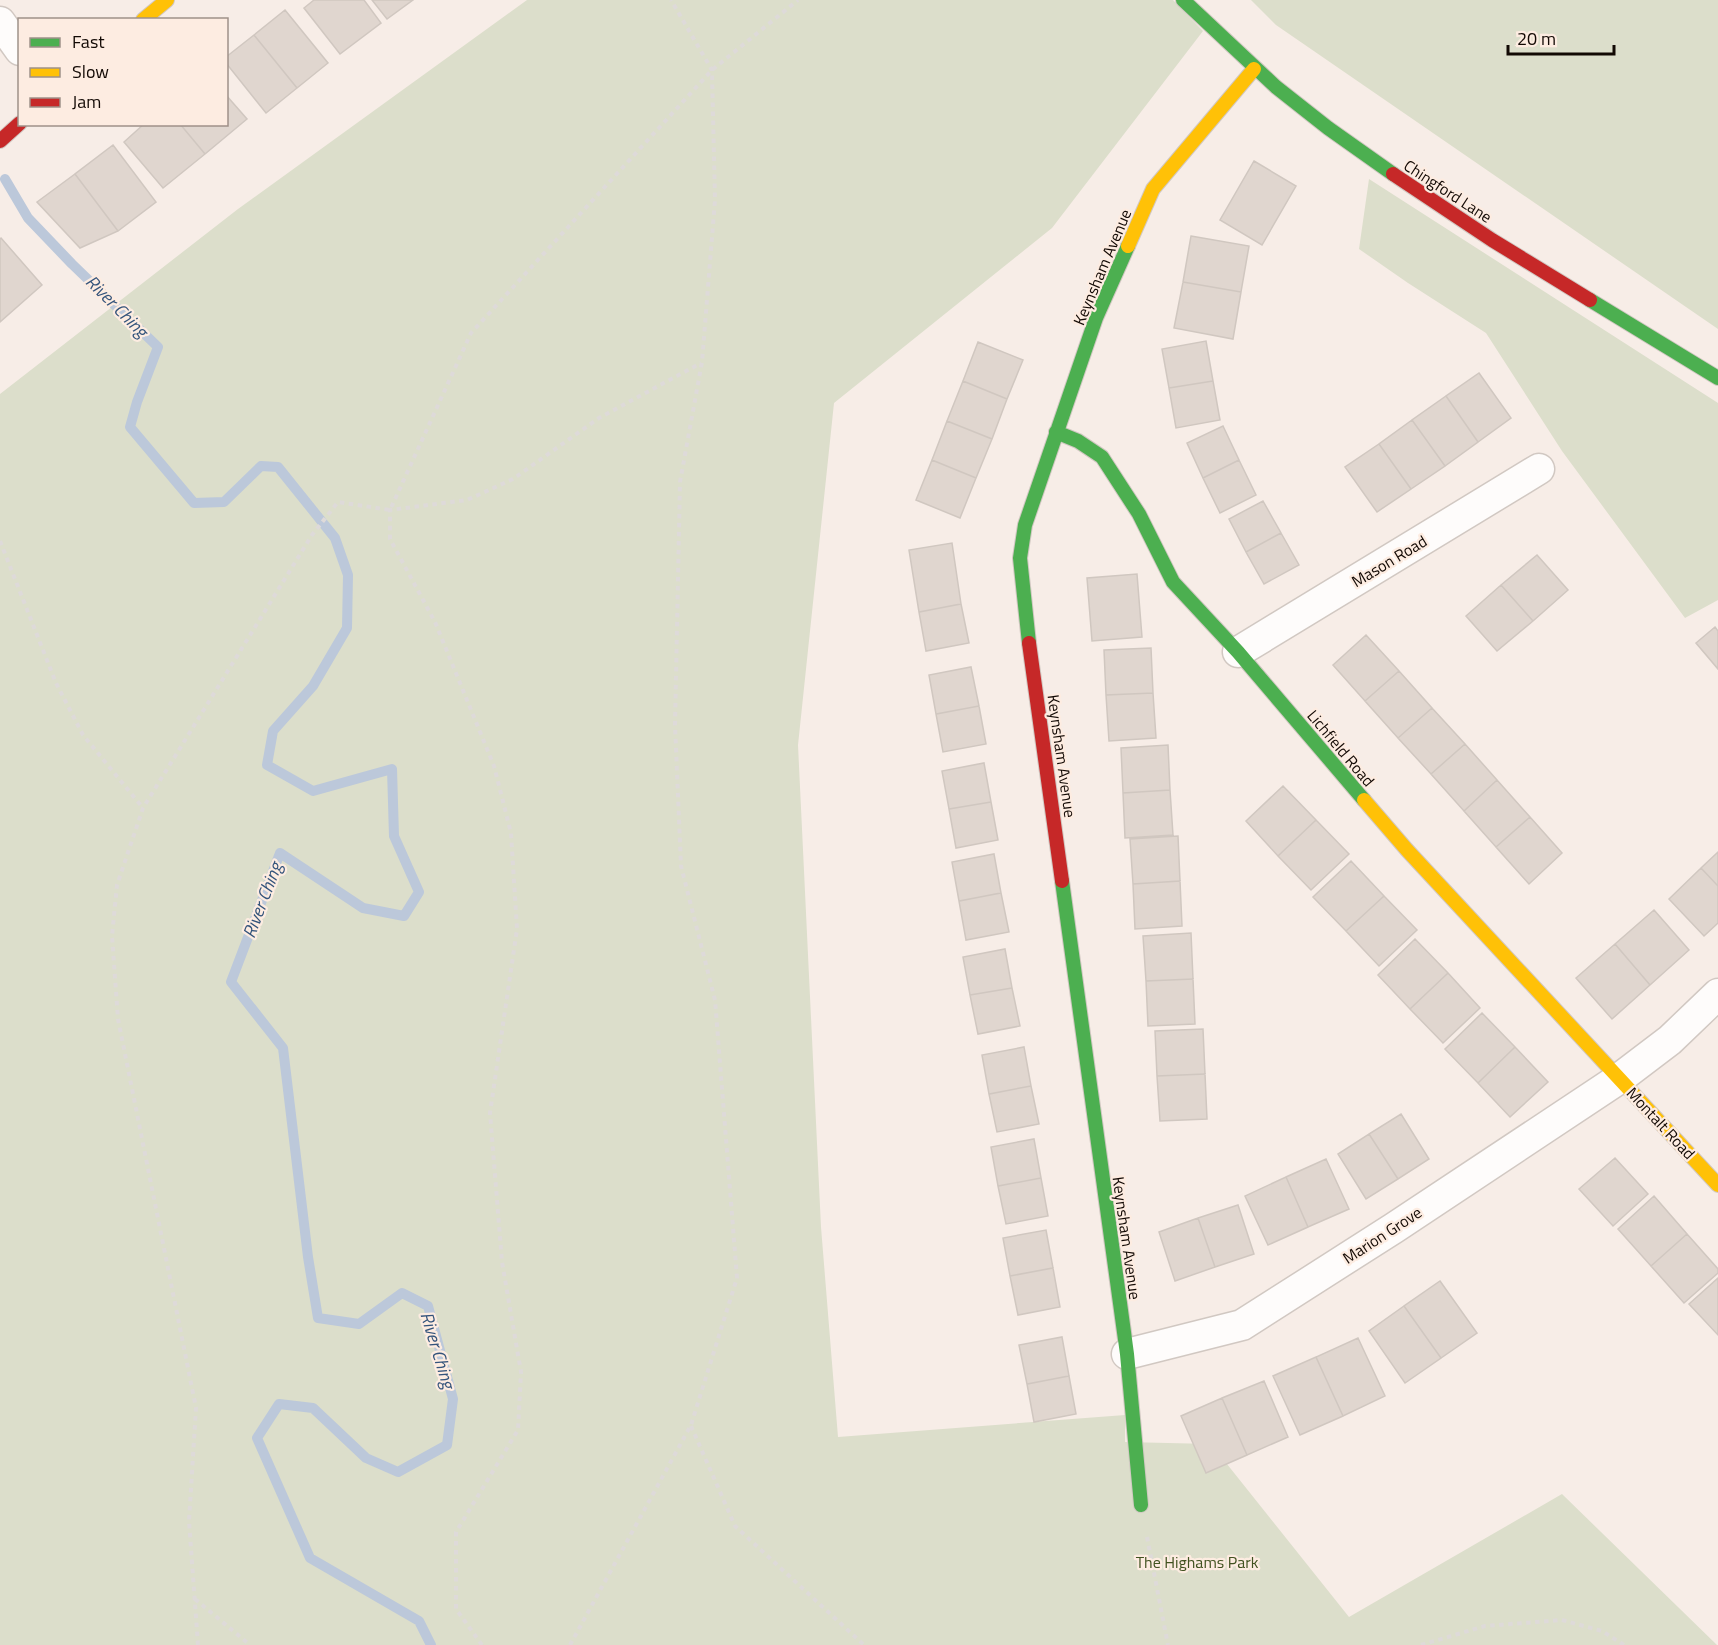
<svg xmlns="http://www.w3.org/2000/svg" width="1718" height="1645" font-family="'Titillium Web',sans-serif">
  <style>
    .green { fill: #dcdecb }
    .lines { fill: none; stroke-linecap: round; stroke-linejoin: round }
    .stream { stroke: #bcc8da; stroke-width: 10 }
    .building { fill: #e0d6cf; stroke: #d0c7c0; stroke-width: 1.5 }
    .street-casing { stroke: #d1c8c2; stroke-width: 33 }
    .fast-casing { stroke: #d1c8c2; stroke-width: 16 }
    .slow-casing { stroke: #d1c8c2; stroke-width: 16 }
    .jam-casing { stroke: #d1c8c2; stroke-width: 16 }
    .path { stroke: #dedad9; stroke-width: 4; stroke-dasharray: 4.5 4.5; stroke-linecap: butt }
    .street { stroke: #fefcfb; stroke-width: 30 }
    .fast { stroke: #4caf50; stroke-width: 14 }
    .slow { stroke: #ffc107; stroke-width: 14 }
    .jam { stroke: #c62828; stroke-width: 14 }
    .labels { text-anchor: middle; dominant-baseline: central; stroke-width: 4.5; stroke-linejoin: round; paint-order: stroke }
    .street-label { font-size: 16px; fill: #120904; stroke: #fdece1 }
    .park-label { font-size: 16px; fill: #415220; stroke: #fdece1 }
    .water-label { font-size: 18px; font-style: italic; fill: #33537b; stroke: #fdece1 }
  </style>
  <rect width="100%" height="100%" fill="#f7ede7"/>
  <path class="green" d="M527 0H1173L1203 31 1052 228 834 403 798 745 821 1227 838 1437 1125 1415V1442L1211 1444 1349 1617 1562 1494 1717 1645H0V394L238 209Z
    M1251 0H1718V329L1276 25Z
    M1369 179 1718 403V600L1685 618 1562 451 1486 333 1408 283 1359 249Z"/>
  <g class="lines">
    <path class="stream" d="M5 179 28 218 72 264 158 347 137 402 130 427 194 503 224 502 261 466 278 467 335 538 348 575 347 628 313 686 273 731 267 765 313 791 392 769 394 836 419 892 404 916 363 908 280 853 231 982 283 1048 308 1257 318 1318 359 1324 402 1293 428 1306 453 1399 447 1445 398 1472 366 1458 313 1408 279 1404 257 1438 310 1558 419 1621 431 1645"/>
  </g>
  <path class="building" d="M314 0H364L381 23 340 54 304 8Z
    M372 0H413L387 19Z
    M285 10 328 63 297 88 254 35Z
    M254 35 297 88 266 113 226 63V57Z
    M226 95 247 119 205 154 180 124H226Z
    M144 124H180L205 154 163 188 124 142Z
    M113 145 156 202 118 231 75 174Z
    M1254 161 1296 186 1262 245 1220 220Z
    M75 174 118 231 80 248 37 202Z
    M1191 236 1249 246 1241 292 1183 282Z
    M1 238 42 285 0 322V239Z
    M1183 282 1241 292 1233 339 1174 328Z
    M1206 341 1213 381 1169 388 1162 349Z
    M978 342 1023 360 1007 399 963 381Z
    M1479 373 1511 418 1478 442 1446 396Z
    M963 381 1007 399 992 439 947 421Z
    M1213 381 1220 420 1176 428 1169 388Z
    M1446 396 1478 442 1445 466 1412 420Z
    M1412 420 1445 466 1411 489 1379 444Z
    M947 421 992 439 976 478 932 460Z
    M1223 426 1239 460 1203 478 1187 443Z
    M1379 444 1411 489 1377 512 1345 467Z
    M932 460 976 478 960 518 916 500Z
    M1239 460 1256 495 1220 513 1203 478Z
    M1263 501 1281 533 1246 552 1229 519Z
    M1281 533 1299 565 1264 584 1246 552Z
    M952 543 961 604 919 612 909 550Z
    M1537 555 1568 590 1533 621 1501 585Z
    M1137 574 1142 637 1092 641 1087 578Z
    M1501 585 1533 621 1497 651 1466 616Z
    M961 604 969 643 926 651 919 612Z
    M1715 627 1718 631V669L1696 643Z
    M1366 635 1399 671 1365 701 1333 665Z
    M1151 648 1153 693 1106 695 1104 650Z
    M971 667 979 706 936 714 929 675Z
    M1399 671 1432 708 1398 738 1365 701Z
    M1153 693 1156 738 1109 741 1106 695Z
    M979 706 986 744 943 752 936 714Z
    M1432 708 1465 744 1431 774 1398 738Z
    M1465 744 1497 780 1464 811 1431 774Z
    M1168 745 1170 790 1123 793 1121 748Z
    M984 763 991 802 949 809 942 771Z
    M1497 780 1530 817 1496 847 1464 811Z
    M1283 786 1316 820 1278 856 1246 821Z
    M1170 790 1173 835 1125 838 1123 793Z
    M991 802 998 840 956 848 949 809Z
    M1530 817 1562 853 1529 884 1496 847Z
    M1316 820 1349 854 1311 890 1278 856Z
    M1178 836 1180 881 1133 884 1130 839Z
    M1718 852V886L1701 868Z
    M994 854 1001 893 959 901 952 862Z
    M1351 861 1384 896 1346 931 1313 897Z
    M1701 868 1718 886V923L1704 936 1669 899Z
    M1180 881 1182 926 1135 929 1133 884Z
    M1001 893 1009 932 966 940 959 901Z
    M1384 896 1417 930 1379 966 1346 931Z
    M1654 910 1689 950 1650 985 1615 944Z
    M1191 933 1193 979 1146 981 1143 936Z
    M1415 939 1448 973 1410 1009 1378 975Z
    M1615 944 1650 985 1612 1019 1576 978Z
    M1005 949 1012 988 970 995 963 957Z
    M1448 973 1480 1008 1443 1043 1410 1009Z
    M1193 979 1195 1024 1148 1026 1146 981Z
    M1012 988 1020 1026 978 1034 970 995Z
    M1482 1013 1515 1047 1478 1083 1445 1049Z
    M1203 1029 1205 1074 1157 1076 1155 1031Z
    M1024 1047 1031 1086 989 1094 982 1055Z
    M1515 1047 1548 1082 1510 1117 1478 1083Z
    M1205 1074 1207 1119 1160 1121 1157 1076Z
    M1031 1086 1039 1124 997 1132 989 1094Z
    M1401 1114 1429 1159 1398 1179 1369 1134Z
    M1369 1134 1398 1179 1366 1199 1338 1154Z
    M1034 1139 1041 1178 998 1186 991 1147Z
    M1615 1158 1648 1194 1613 1226 1579 1189Z
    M1326 1159 1349 1209 1308 1227 1286 1177Z
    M1286 1177 1308 1227 1268 1245 1245 1196Z
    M1041 1178 1048 1216 1006 1224 998 1186Z
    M1654 1196 1687 1234 1651 1266 1618 1229Z
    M1238 1205 1254 1254 1215 1267 1198 1218Z
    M1198 1218 1215 1267 1175 1281 1159 1232Z
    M1046 1230 1053 1268 1010 1276 1003 1238Z
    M1687 1234 1718 1269V1273L1684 1303 1651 1266Z
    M1053 1268 1060 1307 1018 1315 1010 1276Z
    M1718 1278V1335L1689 1304Z
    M1440 1281 1477 1333 1441 1358 1404 1306Z
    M1404 1306 1441 1358 1405 1383 1369 1331Z
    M1062 1337 1069 1376 1027 1384 1019 1345Z
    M1358 1338 1385 1396 1343 1416 1316 1357Z
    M1316 1357 1343 1416 1300 1435 1273 1376Z
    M1069 1376 1076 1414 1034 1422 1027 1384Z
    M1264 1381 1288 1437 1247 1455 1222 1398Z
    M1222 1398 1247 1455 1206 1473 1181 1416Z"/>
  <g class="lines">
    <g class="street-casing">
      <path id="street" d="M0 22 20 50
        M1238 652 1539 469
        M1127 1354 1242 1325 1394 1228 1620 1078 1670 1040 1718 994"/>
    </g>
    <g class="fast-casing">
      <path id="fast" d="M1183 0 1276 87 1328 128 1393 174
        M1590 300 1718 378
        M1056 432 1078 441 1102 457 1139 514 1173 582 1238 652 1364 800
        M1029 643 1020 558 1025 525 1096 318 1128 246
        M1062 881 1127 1354 1141 1505"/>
    </g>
    <g class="slow-casing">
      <path id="slow" d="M143 20 167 0
        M1128 246 1153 189 1254 69
        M1364 800 1407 850 1718 1185"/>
    </g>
    <g class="jam-casing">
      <path id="jam" d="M0 141 20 123
        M1393 174 1492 240 1590 300
        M1029 643 1062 881"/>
    </g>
    <path class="path" d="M0 541 56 683 83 735 143 808
      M691 1426 735 1526 864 1645
      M1147 1537 1168 1645
      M195 1599 250 1645
      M198 1645 189 1521 196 1408 118 1019 112 936 117 885 143 808 312 535 338 502 390 510 471 333 712 70 798 0
      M482 1645 456 1609V1532L518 1430 521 1372 502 1262 490 1113 517 929 511 833 494 766 435 622 390 539V510L467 500 513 479 599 418 701 363
      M570 1645 691 1425 737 1278 715 1000 681 866 675 725 680 482 702 362 715 200 712 70 671 0
      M1421 1645 1485 1626 1562 1620 1602 1631 1624 1645"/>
    <use href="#street" class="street"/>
    <use href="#fast" class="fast"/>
    <use href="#slow" class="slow"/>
    <use href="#jam" class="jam"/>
  </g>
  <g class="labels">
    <g class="street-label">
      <text transform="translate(1448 191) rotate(33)">Chingford Lane</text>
      <text transform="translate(1102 267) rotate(-67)">Keynsham Avenue</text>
      <text transform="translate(1389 561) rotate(-31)">Mason Road</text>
      <text transform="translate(1341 748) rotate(50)">Lichfield Road</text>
      <text transform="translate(1062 756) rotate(82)">Keynsham Avenue</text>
      <text transform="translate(1661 1123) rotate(47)">Montalt Road</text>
      <text transform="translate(1382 1235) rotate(-33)">Marion Grove</text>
      <text transform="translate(1127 1238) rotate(82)">Keynsham Avenue</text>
    </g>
    <g class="park-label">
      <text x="1197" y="1562">The Highams Park</text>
    </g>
    <g class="water-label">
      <text transform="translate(117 306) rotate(45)">River Ching</text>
      <text transform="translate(262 900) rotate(-69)">River Ching</text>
      <text transform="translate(438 1350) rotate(73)">River Ching</text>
    </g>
  </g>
  <rect x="18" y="18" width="210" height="108" fill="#fdece1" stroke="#9f9189" stroke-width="1.5"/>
  <rect x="30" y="38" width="30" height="9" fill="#4caf50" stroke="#9f9189" stroke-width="1.5"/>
  <text x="72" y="48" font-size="18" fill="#120904">Fast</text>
  <rect x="30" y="68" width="30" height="9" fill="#ffc107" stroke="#9f9189" stroke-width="1.5"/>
  <text x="72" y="78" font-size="18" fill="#120904">Slow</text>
  <rect x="30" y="98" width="30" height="9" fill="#c62828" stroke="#9f9189" stroke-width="1.5"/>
  <text x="72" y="108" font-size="18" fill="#120904">Jam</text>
  <path d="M1508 45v9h106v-9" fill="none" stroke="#120904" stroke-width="3"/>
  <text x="1517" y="45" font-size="18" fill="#120904" stroke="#fdece1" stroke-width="4.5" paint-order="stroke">20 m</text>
</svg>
